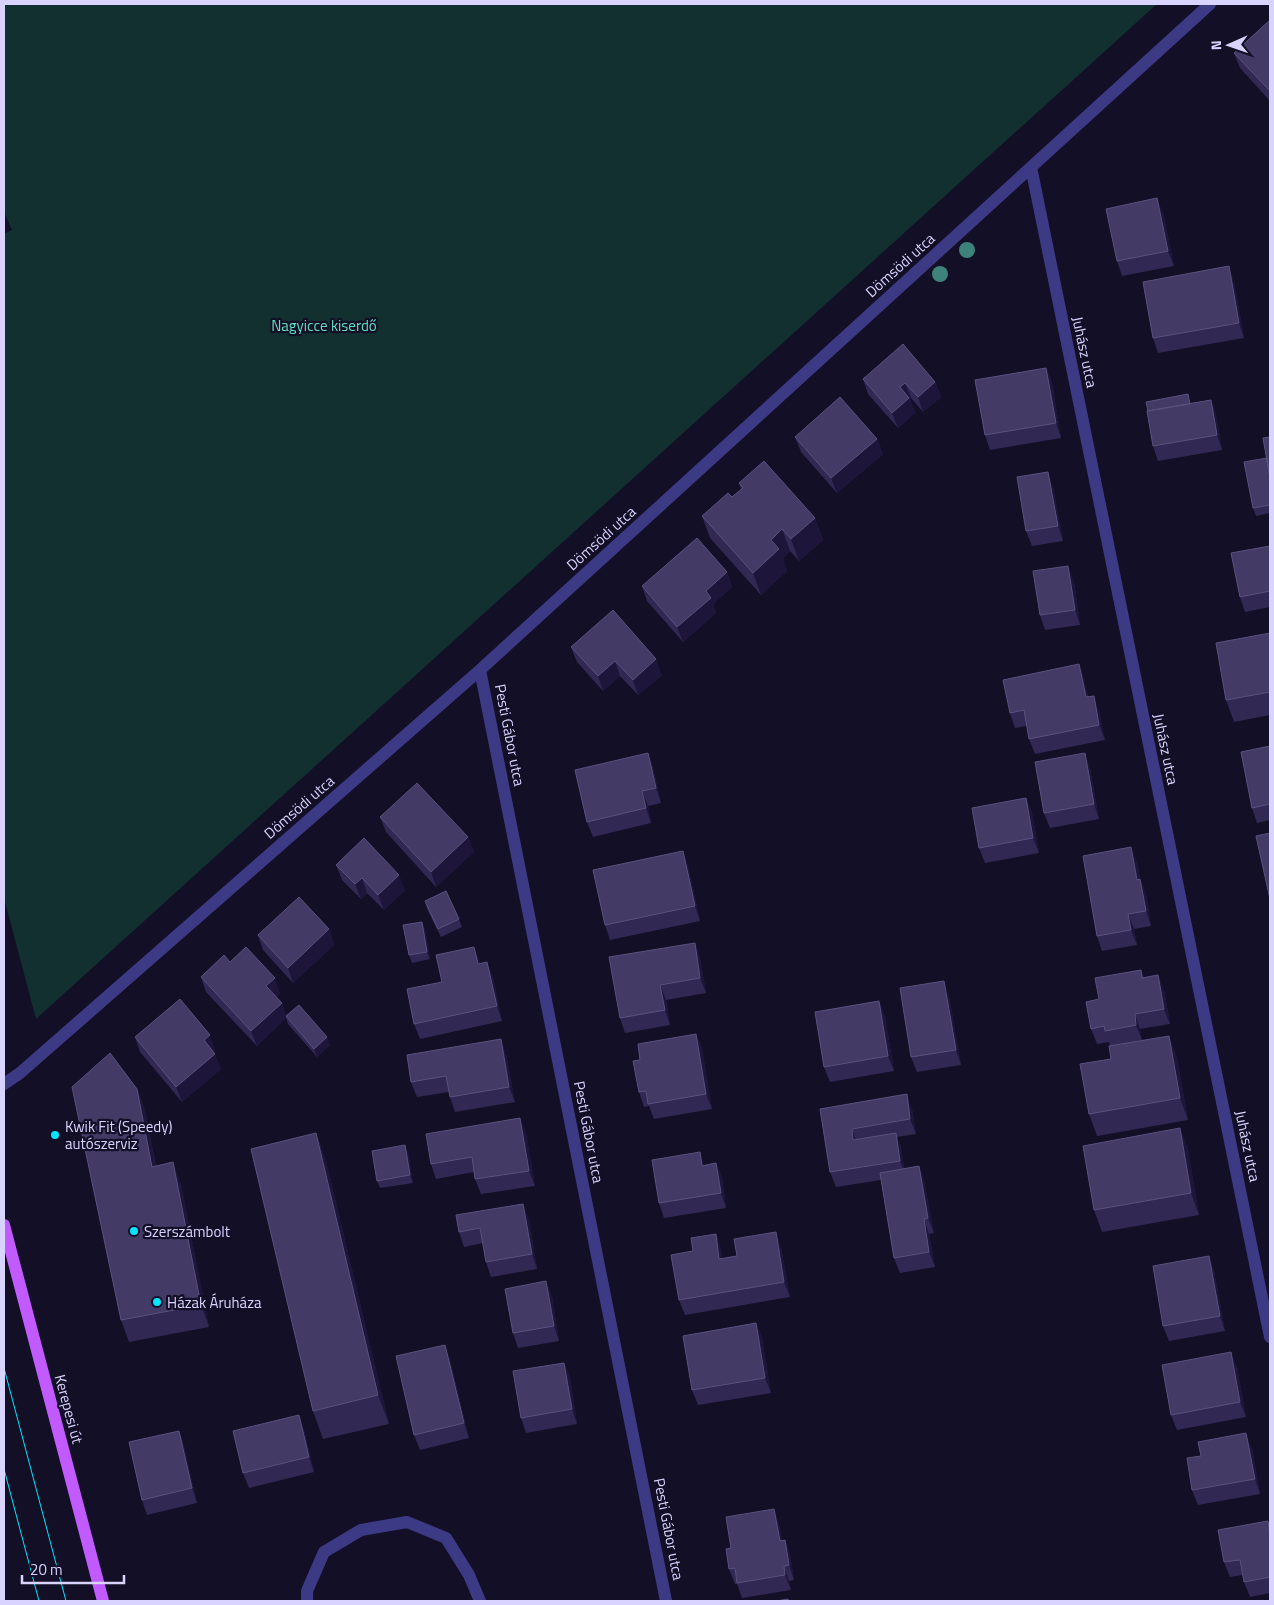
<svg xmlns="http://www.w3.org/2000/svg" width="1274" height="1605" font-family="'Titillium Web',sans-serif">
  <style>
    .green { fill: #12302f }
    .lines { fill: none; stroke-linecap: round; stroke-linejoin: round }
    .service { stroke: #3d3a85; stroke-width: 12 }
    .minor { stroke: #3d3a85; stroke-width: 12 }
    .primary { stroke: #c25bff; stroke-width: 12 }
    .tram { stroke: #00e5ff; stroke-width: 1 }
    .tree { fill: #3d827b }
    .wall { fill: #312854 }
    .shaded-wall { fill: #1d163a }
    .building { fill: #433a66; stroke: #5a527e }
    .poi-dot { fill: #00e5ff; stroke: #130f26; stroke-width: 2 }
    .labels { text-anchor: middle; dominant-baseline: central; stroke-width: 4.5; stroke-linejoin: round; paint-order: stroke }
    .street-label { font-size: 15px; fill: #d9d4ff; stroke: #130f26 }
    .park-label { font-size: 15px; fill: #5fe0c0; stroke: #130f26 }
    .poi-label { font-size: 15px; fill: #d9d4ff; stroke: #130f26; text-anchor: start }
  </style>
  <rect width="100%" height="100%" fill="#130f26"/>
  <path class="green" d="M4 4H1157L36 1019 4 898V234L12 230 4 212Z"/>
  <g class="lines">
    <path class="service" d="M307 1601V1591L324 1552 361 1530 407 1522 446 1538 469 1575 480 1601"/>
    <path class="minor" d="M1031 167 1270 1337
      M480 670 666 1601
      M4 1084 20 1073 480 670 1210 4"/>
    <path class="primary" d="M4 1225 103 1601"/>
    <path class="tram" d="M4 1368 66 1601
      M4 1469 39 1601"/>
  </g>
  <g class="tree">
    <circle cx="967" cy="250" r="8"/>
    <circle cx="940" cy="274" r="8"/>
  </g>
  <path class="wall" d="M1270 20V101L1240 68 1234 53Z
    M1163 213 1174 266 1122 276 1117 261Z
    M1234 282 1244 338 1158 353 1153 338Z
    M1046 368 1052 383 1061 438 990 450 985 435Z
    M863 379 935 382 941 397 923 412 911 398 910 399 915 413 898 428 868 394Z
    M1211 400 1216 415 1222 450 1158 461 1153 446 1191 402V404Z
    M795 437 877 439 883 454 837 493 801 452Z
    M1270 437V513L1256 516 1253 508 1267 458Z
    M739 483 815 518 823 540 799 561 790 551 783 558 787 571 761 595 710 538 702 516 732 497 741 489Z
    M1053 487 1063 541 1032 546 1026 531Z
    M1270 546V607L1245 612 1240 597Z
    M727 572 732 587 713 604 716 613 683 642 647 601 642 586Z
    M1074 581 1080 625 1045 630 1040 615Z
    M1270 633V715L1234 722 1226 700Z
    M571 647 662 675 638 695 620 676 603 691 577 662Z
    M1079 664 1084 679 1088 697 1099 711 1105 740 1035 754 1029 739 1027 726 1015 728 1010 713Z
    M1270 746V820L1257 823 1252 808Z
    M648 753 653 768 661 803 648 806 651 823 593 837 587 822Z
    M1090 768 1099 819 1050 828 1044 813Z
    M1026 798 1032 813 1039 853 985 863 979 848Z
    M380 817 468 837 474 852 436 887 386 832Z
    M1137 862 1140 879 1146 894 1151 926 1134 929 1137 945 1102 951 1097 936Z
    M336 865 405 890 384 910 367 893 361 899 342 880Z
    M688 866 700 921 610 940 605 925Z
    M425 901 459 919 462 927 441 937 427 909Z
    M329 929 334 945 293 983 263 950 258 935Z
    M425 929 430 959 412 963 409 955Z
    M695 943 700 958 706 993 666 1000 670 1025 625 1033 620 1018Z
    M230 962 280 993 276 997 282 1003 286 1016 327 1037 330 1045 317 1057 288 1024 286 1018 257 1046 206 992 201 977Z
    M480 964 493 977 502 1021 420 1039 414 1024 442 982Z
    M1141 970 1144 978 1164 990 1170 1024 1140 1029 1142 1040 1110 1046 1109 1042 1097 1044 1091 1029 1099 999Z
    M949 996 961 1065 917 1072 911 1057Z
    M879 1001 885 1016 894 1071 830 1082 824 1067Z
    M696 1034 702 1049 712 1109 654 1119 649 1106 644 1107 639 1092 640 1060Z
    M1169 1036 1177 1058 1188 1120 1097 1136 1089 1114 1111 1059Z
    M135 1037 215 1050 213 1051 221 1069 182 1102 140 1052Z
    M506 1054 515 1102 455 1112 450 1097 449 1092 417 1097 411 1082Z
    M137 1089 145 1111 156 1166 181 1184 209 1327 129 1342 121 1320Z
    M820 1109H912L916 1134 897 1137 901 1148 904 1169 919 1166 924 1181 934 1233 929 1234 935 1267 900 1273 894 1258 881 1180 836 1187 830 1172Z
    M1180 1128 1188 1150 1199 1215 1102 1232 1094 1210Z
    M316 1133 326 1161 389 1424 323 1439 313 1411Z
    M526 1133 535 1186 481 1194 475 1179 474 1172 436 1179 431 1164Z
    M408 1152 413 1183 380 1188 377 1181Z
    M716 1163 722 1178 726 1208 664 1218 659 1203 704 1165Z
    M529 1219 537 1269 491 1277 486 1262 483 1243 464 1247 459 1232Z
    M716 1234 721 1250 722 1259 781 1247 790 1297 685 1315 679 1300 693 1251Z
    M1209 1256 1214 1271 1225 1331 1169 1341 1163 1326Z
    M552 1296 559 1341 518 1348 513 1333Z
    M756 1323 762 1338 771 1393 698 1405 692 1390Z
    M445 1345 450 1360 469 1438 420 1450 414 1435Z
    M564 1363 570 1378 577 1424 526 1433 521 1418Z
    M1237 1367 1246 1417 1177 1430 1171 1415Z
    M304 1430 314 1472 249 1488 243 1473Z
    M179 1431 184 1446 197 1503 147 1515 142 1500Z
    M1252 1448 1260 1494 1198 1505 1192 1490 1201 1456Z
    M774 1509 779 1524 782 1541 785 1540 790 1555 794 1580 789 1581 791 1590 742 1598 737 1584H735L729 1569 731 1548Z
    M1270 1528V1593L1250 1597 1244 1582 1243 1575 1230 1577 1224 1562Z"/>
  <path class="shaded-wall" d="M1157 198 1163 213 1174 266 1168 251Z
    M1229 266 1234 282 1244 338 1239 323Z
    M1046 368 1052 383 1061 438 1056 423Z
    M935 382 941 397 923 412 918 397Z
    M905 383 911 398 910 399 915 413 898 428 892 413 900 387Z
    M1211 400 1216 415 1222 450 1217 435Z
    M877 439 883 454 837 493 831 478Z
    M1048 472 1053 487 1063 541 1058 526Z
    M815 518 823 540 799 561 791 539Z
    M782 529 790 551 783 558 787 571 761 595 753 573 771 540Z
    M1068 566 1074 581 1080 625 1075 610Z
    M727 572 732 587 713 604 716 613 683 642 677 627 706 591Z
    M656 659 662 675 638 695 633 680Z
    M615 661 620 676 603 691 598 676Z
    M1079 664 1084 679 1091 712 1086 697Z
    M1094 696 1099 711 1105 740 1099 725Z
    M648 753 653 768 661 803 656 788Z
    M1085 753 1090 768 1099 819 1094 804Z
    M642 791 648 806 651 823 646 808Z
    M1026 798 1032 813 1039 853 1033 838Z
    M468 837 474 852 436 887 431 872Z
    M1131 847 1137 862 1143 895 1137 880Z
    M683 851 688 866 700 921 695 906Z
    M399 875 405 890 384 910 378 895Z
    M362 878 367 893 361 899 355 884Z
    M1140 879 1146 894 1151 926 1146 911Z
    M1128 914 1134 929 1137 945 1131 930Z
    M422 922 425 929 430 959 427 952Z
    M329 929 334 945 293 983 288 968Z
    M695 943 700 958 706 993 700 978Z
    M474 947 480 962 484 979 478 964Z
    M487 962 493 977 502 1021 497 1006Z
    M1158 975 1164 990 1170 1024 1164 1009Z
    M275 978 280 993 272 1001 266 986Z
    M944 981 949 996 961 1065 956 1050Z
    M660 985 666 1000 670 1025 665 1010Z
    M879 1001 885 1016 894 1071 888 1056Z
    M282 1003 287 1018 286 1016V1018L257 1046 251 1031Z
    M1135 1014 1140 1029 1142 1040 1136 1025Z
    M696 1034 702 1049 712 1109 706 1094Z
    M210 1035 215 1050 209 1055 204 1040Z
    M1169 1036 1177 1058 1188 1120 1180 1098Z
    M327 1037 330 1045 317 1057 314 1049Z
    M501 1039 506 1054 515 1102 509 1087Z
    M215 1054 221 1069 182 1102 176 1087Z
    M137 1089 145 1111 160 1189 152 1167Z
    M907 1094 912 1109 916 1134 910 1119Z
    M520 1118 526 1133 535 1186 529 1171Z
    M1180 1128 1188 1150 1199 1215 1191 1193Z
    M852 1129 857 1144 853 1140Z
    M316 1133 326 1161 389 1424 378 1395Z
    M896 1133 901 1148 906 1176 900 1161Z
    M405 1145 408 1152 413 1183 410 1175Z
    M700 1152 705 1167 702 1166Z
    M173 1162 181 1184 209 1327 201 1305Z
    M716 1163 722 1178 726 1208 721 1193Z
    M919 1166 924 1181 934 1233 928 1218Z
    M523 1204 529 1219 537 1269 532 1254Z
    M924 1219 929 1234 935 1267 929 1252Z
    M776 1232 781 1247 790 1297 784 1282Z
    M716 1234 721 1250 725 1274 719 1259Z
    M1209 1256 1214 1271 1225 1331 1220 1316Z
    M546 1281 552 1296 559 1341 554 1326Z
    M756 1323 762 1338 771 1393 765 1378Z
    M445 1345 450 1360 469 1438 464 1423Z
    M1231 1352 1237 1367 1246 1417 1240 1402Z
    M564 1363 570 1378 577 1424 572 1409Z
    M299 1415 304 1430 314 1472 309 1457Z
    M179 1431 184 1446 197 1503 192 1488Z
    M1246 1433 1252 1448 1260 1494 1255 1479Z
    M774 1509 779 1524 785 1556 780 1541Z
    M785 1540 790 1555 794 1580 789 1565Z
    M784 1566 789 1581 791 1590 785 1575Z"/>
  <path class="building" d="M1270 20V91L1234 53Z
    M1157 198 1168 251 1117 261 1106 209Z
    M1229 266 1239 323 1153 338 1143 282Z
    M903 344 935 382 918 397 905 383 900 387 909 398 892 413 863 379Z
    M1046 368 1056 423 985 435 975 380Z
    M1188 394 1190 404 1148 411 1146 402Z
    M840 397 877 439 831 478 795 437Z
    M1211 400 1217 435 1153 446 1147 411Z
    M1270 437V478L1263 438Z
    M1267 458 1270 478V505L1253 508 1244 462Z
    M764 461 815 518 791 539 782 529 771 540 779 549 753 573 702 516 728 493 732 497 743 488 739 483Z
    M1048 472 1058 526 1026 531 1017 477Z
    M697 538 727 572 706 591 711 598 677 627 642 586Z
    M1270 546V591L1240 597 1231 553Z
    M1068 566 1075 610 1040 615 1033 571Z
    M613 610 656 659 633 680 615 661 598 676 571 647Z
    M1270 633V692L1226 700 1216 643Z
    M1079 664 1086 697 1094 696 1099 725 1029 739 1024 710 1010 713 1003 680Z
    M1270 746V804L1252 808 1241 752Z
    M648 753 656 788 642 791 646 808 587 822 575 770Z
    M1085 753 1094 804 1044 813 1035 762Z
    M417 783 468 837 431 872 380 817Z
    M1026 798 1033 838 979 848 972 808Z
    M1270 833V899L1256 836Z
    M364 838 399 875 378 895 362 878 355 884 336 865Z
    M1131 847 1137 880 1140 879 1146 911 1128 914 1131 930 1097 936 1083 856Z
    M683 851 695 906 605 925 593 870Z
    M446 891 459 919 438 929 425 901Z
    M299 897 329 929 288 968 258 935Z
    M422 922 427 952 409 955 403 925Z
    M695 943 700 978 660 985 665 1010 620 1018 609 957Z
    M246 947 275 978 266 986 282 1003 251 1031 201 977 224 955 230 962Z
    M474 947 478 964 487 962 497 1006 414 1024 407 989 442 982 436 955Z
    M1141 970 1142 978 1158 975 1164 1009 1135 1014 1136 1025 1105 1031 1104 1026 1091 1029 1086 1002 1099 999 1095 978Z
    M944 981 956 1050 911 1057 900 988Z
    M180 999 210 1035 204 1040 215 1054 176 1087 135 1037Z
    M879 1001 888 1056 824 1067 815 1012Z
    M299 1005 327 1037 314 1049 286 1016Z
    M696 1034 706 1094 648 1104 646 1091 639 1092 633 1061 640 1060 638 1044Z
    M1169 1036 1180 1098 1089 1114 1080 1064 1111 1059 1109 1046Z
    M501 1039 509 1087 450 1097 446 1076 411 1082 407 1055Z
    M110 1053 137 1089 152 1167 173 1162 201 1305 121 1320 72 1087Z
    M907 1094 910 1119 852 1129 853 1140 896 1133 900 1161 830 1172 820 1109Z
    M520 1118 529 1171 475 1179 472 1157 431 1164 426 1134Z
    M1180 1128 1191 1193 1094 1210 1083 1146Z
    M316 1133 378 1395 313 1411 251 1149Z
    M405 1145 410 1175 377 1181 372 1151Z
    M700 1152 702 1166 716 1163 721 1193 659 1203 652 1160Z
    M919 1166 928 1218 924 1219 929 1252 894 1258 880 1173Z
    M523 1204 532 1254 486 1262 480 1228 459 1232 456 1215Z
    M776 1232 784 1282 679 1300 671 1255 693 1251 691 1238 716 1234 719 1259 737 1256 734 1239Z
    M1209 1256 1220 1316 1163 1326 1153 1266Z
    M546 1281 554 1326 513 1333 505 1289Z
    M756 1323 765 1378 692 1390 683 1336Z
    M445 1345 464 1423 414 1435 396 1356Z
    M1231 1352 1240 1402 1171 1415 1162 1365Z
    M564 1363 572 1409 521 1418 513 1371Z
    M299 1415 309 1457 243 1473 233 1431Z
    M179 1431 192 1488 142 1500 129 1442Z
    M1246 1433 1255 1479 1192 1490 1187 1458 1201 1456 1198 1442Z
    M774 1509 780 1541 785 1540 789 1565 784 1566 785 1575 737 1583 735 1568 729 1569 726 1549 731 1548 726 1517Z
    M1268 1521 1270 1536V1577L1244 1582 1240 1560 1224 1562 1218 1530Z
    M788 1599 789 1601H776Z"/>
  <g class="poi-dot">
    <circle cx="55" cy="1135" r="5"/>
    <circle cx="134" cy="1231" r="5"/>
    <circle cx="157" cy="1302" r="5"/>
  </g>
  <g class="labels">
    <g class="street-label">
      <text transform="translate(900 265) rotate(-42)">Dömsödi utca</text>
      <text transform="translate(1085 352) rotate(78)">Juhász utca</text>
      <text transform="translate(601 538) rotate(-42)">Dömsödi utca</text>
      <text transform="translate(510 735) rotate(79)">Pesti Gábor utca</text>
      <text transform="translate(1166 749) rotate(78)">Juhász utca</text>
      <text transform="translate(299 807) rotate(-41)">Dömsödi utca</text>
      <text transform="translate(589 1132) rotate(79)">Pesti Gábor utca</text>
      <text transform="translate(1248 1146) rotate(78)">Juhász utca</text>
      <text transform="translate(69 1409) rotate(75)">Kerepesi út</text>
      <text transform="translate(669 1529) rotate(79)">Pesti Gábor utca</text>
    </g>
    <g class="park-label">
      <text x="324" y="325">Nagyicce kiserdő</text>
    </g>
    <g class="poi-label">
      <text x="65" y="1126">Kwik Fit (Speedy)<tspan x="65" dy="17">autószerviz</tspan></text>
      <text x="144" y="1231">Szerszámbolt</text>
      <text x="167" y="1302">Házak Áruháza</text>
    </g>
  </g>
  <rect width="1274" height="1605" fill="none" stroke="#d9d4ff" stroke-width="10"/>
  <g transform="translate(1229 45) rotate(268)" stroke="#130f26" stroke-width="4" paint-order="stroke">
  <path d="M0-4L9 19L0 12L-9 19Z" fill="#d9d4ff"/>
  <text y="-8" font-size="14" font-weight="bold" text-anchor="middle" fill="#d9d4ff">N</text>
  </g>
  <path d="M22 1575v8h102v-8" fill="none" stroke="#d9d4ff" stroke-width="2.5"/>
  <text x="30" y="1575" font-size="15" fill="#d9d4ff" stroke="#130f26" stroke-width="4" paint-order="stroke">20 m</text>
</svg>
